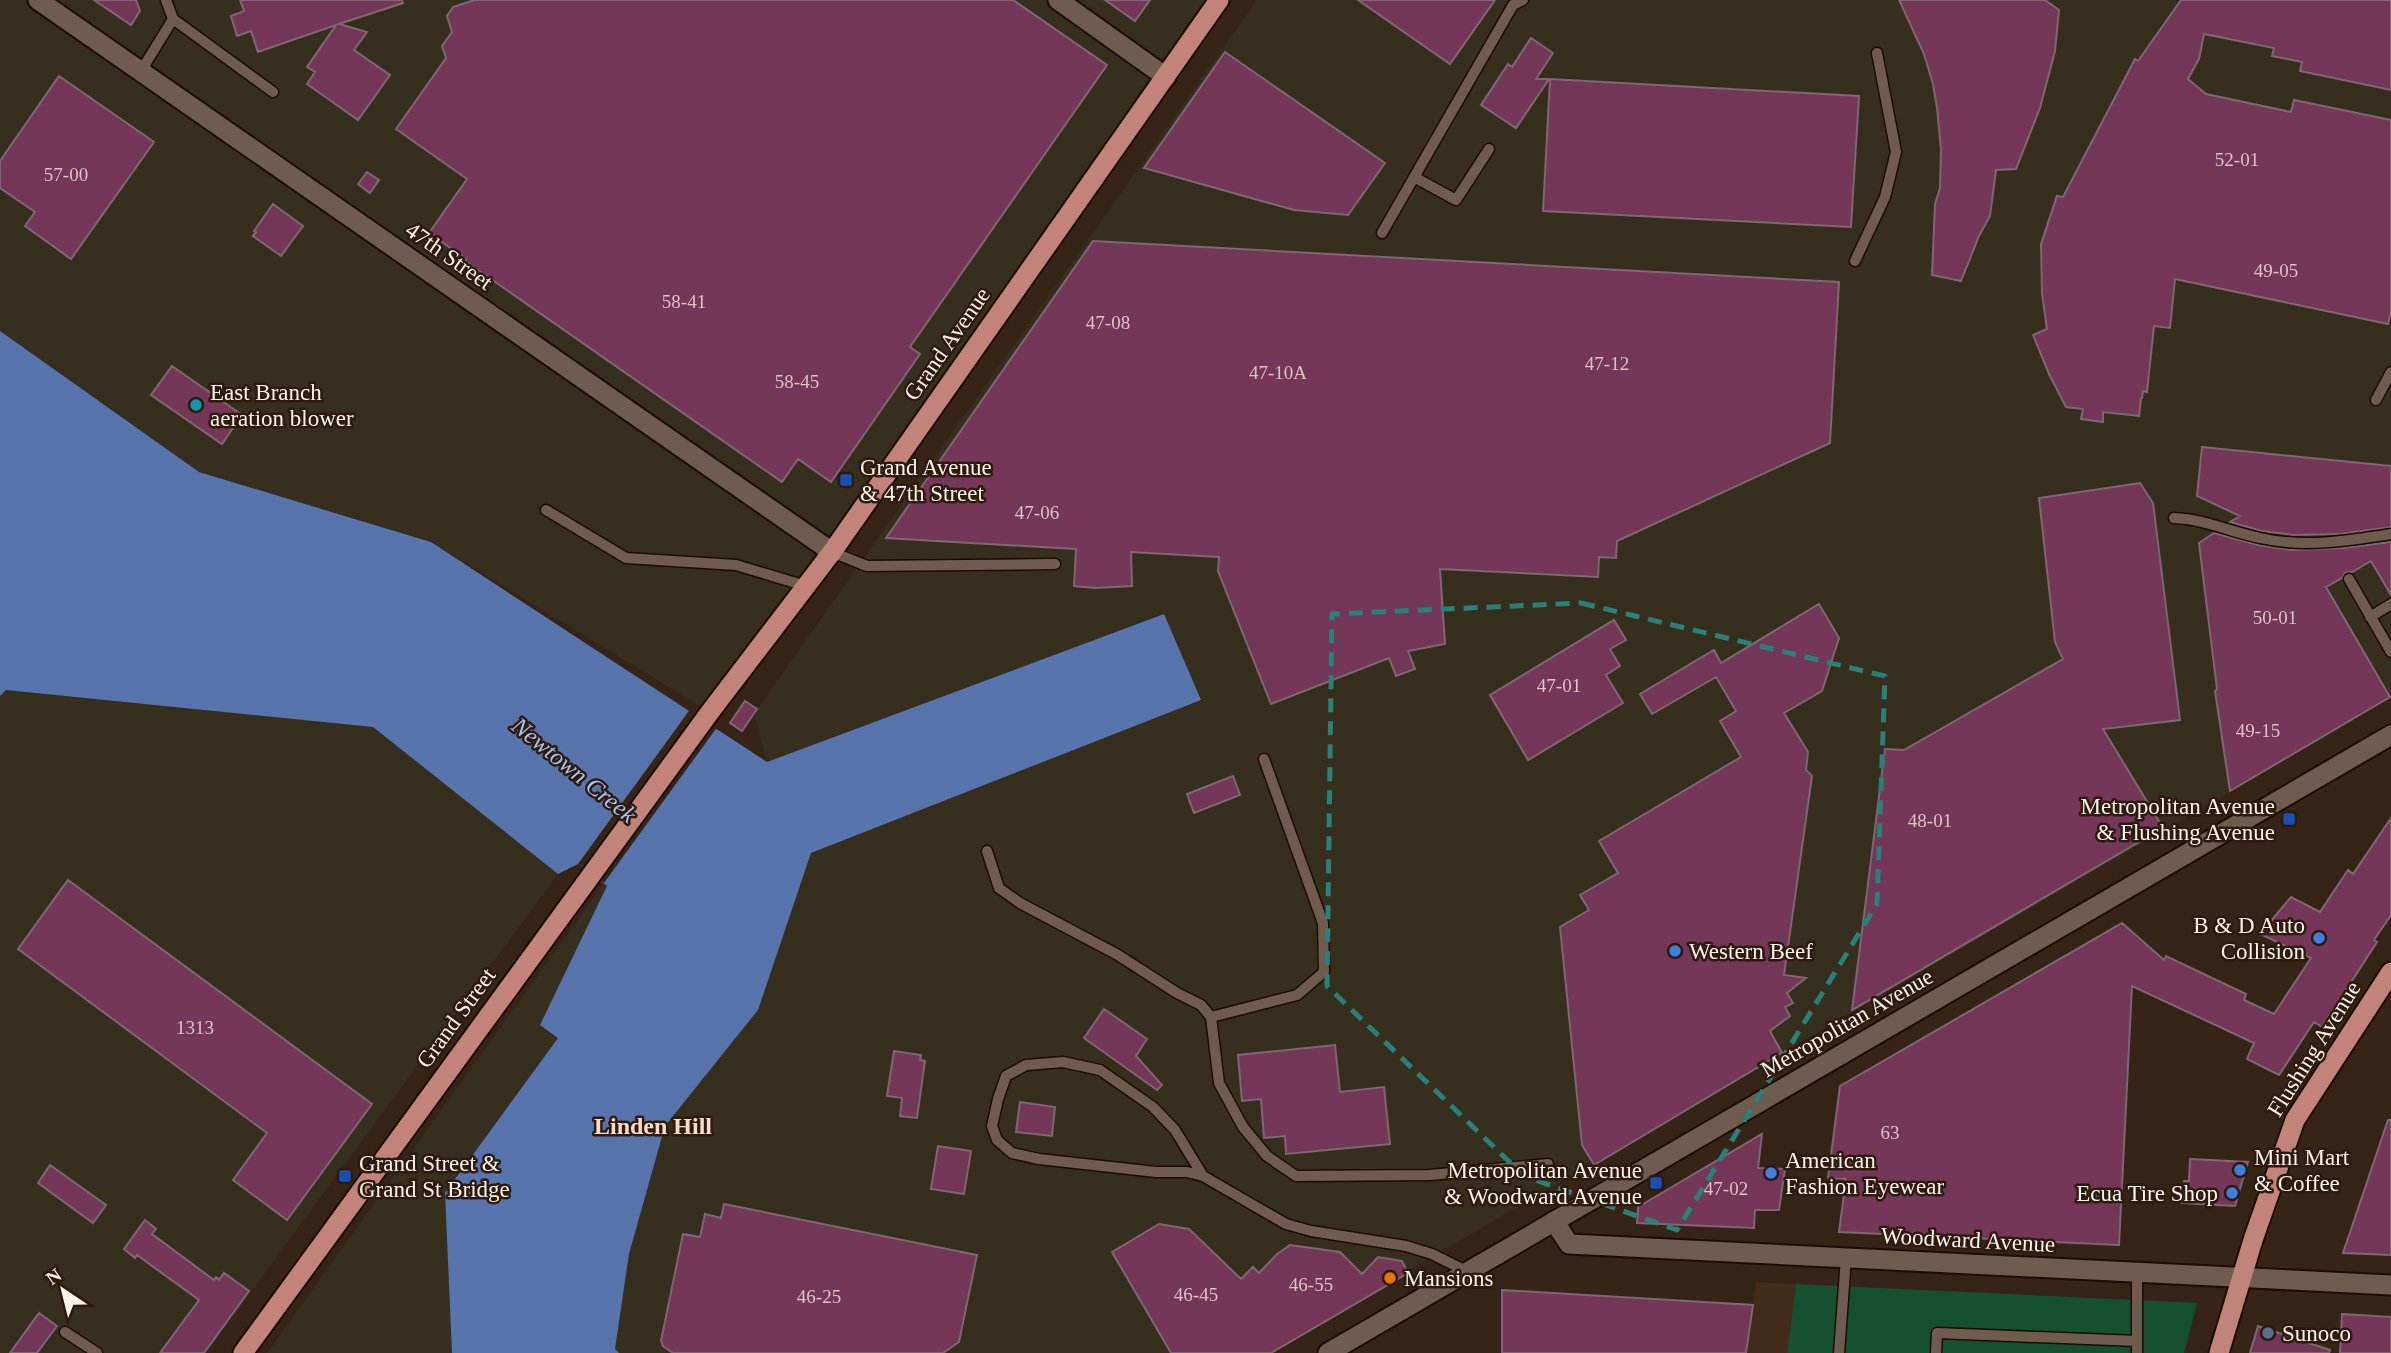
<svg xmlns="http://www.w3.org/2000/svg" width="2391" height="1353" font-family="Georgia,serif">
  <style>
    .industrial { fill: #372f1e }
    .built { fill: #432c1a }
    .green { fill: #16512e }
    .water { fill: #5874ad }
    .pier { fill: #362517 }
    .building { fill: #743758; stroke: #7e6672; stroke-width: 2 }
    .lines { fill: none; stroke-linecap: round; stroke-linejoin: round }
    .service-casing { stroke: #1d0d03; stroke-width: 13 }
    .minor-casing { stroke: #1d0d03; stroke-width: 23 }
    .secondary-casing { stroke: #1d0d03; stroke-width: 23 }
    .primary-casing { stroke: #1d0d03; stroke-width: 23 }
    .service { stroke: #705c4e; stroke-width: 10 }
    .minor { stroke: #705c4e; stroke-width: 19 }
    .secondary { stroke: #705c4e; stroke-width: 19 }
    .primary { stroke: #c2847a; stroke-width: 19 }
    .marked { fill: none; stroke: #27827a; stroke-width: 5; stroke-dasharray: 14 9; stroke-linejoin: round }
    .culture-dot { fill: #0f9aa8; stroke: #2c1b0e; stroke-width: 2.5 }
    .transit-dot { fill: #1a4fb4; stroke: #2c1b0e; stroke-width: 2.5 }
    .shop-dot { fill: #3f7fe0; stroke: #2c1b0e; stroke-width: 2.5 }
    .food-dot { fill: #e8710a; stroke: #2c1b0e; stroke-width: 2.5 }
    .service-dot { fill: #5c6f8a; stroke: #2c1b0e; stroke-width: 2.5 }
    .labels { text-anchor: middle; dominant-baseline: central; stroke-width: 5; stroke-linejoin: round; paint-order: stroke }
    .number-label { font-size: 19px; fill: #dcc3c5 }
    .street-label { font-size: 23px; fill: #fef2e9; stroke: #2c1b0e }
    .poi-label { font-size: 23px; fill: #fef2e9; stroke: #2c1b0e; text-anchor: start }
    .water-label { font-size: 24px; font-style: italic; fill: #a9c2f3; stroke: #2c1b0e }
    .neighbourhood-label { font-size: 24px; font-weight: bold; fill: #fadbcd; stroke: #2c1b0e }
  </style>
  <rect width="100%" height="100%" fill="#362517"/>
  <path class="industrial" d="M0 0H1218L710 712 431 542 199 472 0 331Z
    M1257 0H2391V698L1267 1353H619L615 1350 629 1254 665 1126 758 1010 811 853 1201 700 1164 614 767 762 754 714Z
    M6 690 373 727 558 874 206 1353H0V696Z
    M604 883 607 886 558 1037 445 1193 452 1353H267Z"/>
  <path class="built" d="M1756 1282 1796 1284 1787 1353H1746Z"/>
  <path class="green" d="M1796 1284 2197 1303 2184 1353H1787Z"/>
  <path class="water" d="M0 331 199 472 431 542 767 762 1164 614 1201 700 811 853 758 1010 665 1126 629 1254 615 1349 619 1353H452L445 1193 558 1038 540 1025 607 886 578 864 558 874 373 727 6 690 0 696Z"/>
  <path class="pier" d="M691 708 718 726 604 883 578 864Z"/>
  <path class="building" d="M94 0H136L140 11 131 25Z
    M240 0H402L403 3 339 24 367 32 354 50 390 75 358 120 307 84 315 72 307 67 336 25 258 52 251 31 237 36 231 16 244 11Z
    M474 0H1013L1107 65 910 347 920 354 831 482 798 459 782 482 465 261 466 259 429 233 467 179 396 129 446 58 442 46 452 32 447 16 453 7Z
    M1105 0H1150L1135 21Z
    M1358 0H1495L1450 64Z
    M1899 0H2045L2059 10 2055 51 2040 108 2016 169 1996 170 1990 216 1979 236 1961 281 1932 275 1935 204 1940 188 1941 149 1937 108 1933 84 1924 54Z
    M2181 0H2391V90L2300 71 2302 62 2272 56 2274 48 2204 34 2199 59 2188 79 2206 94 2291 112 2294 100 2391 120V312L2388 324 2175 279 2170 328 2154 326 2147 392 2143 391 2142 398H2141L2139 416 2103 412V422L2081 419 2083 409 2066 407 2049 374 2033 335 2047 329 2042 294 2041 244 2057 196 2063 197 2135 59 2138 61Z
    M1531 38 1553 53 1536 79H1549L1516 128 1481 105 1508 64 1512 67Z
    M1225 52 1385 163 1348 215 1294 210 1144 168Z
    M59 76 154 142 71 259 25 226 35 212 0 188V161Z
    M1550 79 1859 96 1851 227 1543 211Z
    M367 172 379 180 370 193 358 184Z
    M273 204 303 226 281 256 253 236 256 232 254 231Z
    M1093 241 1839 282 1830 443 1617 541 1616 558 1599 557 1598 577 1440 569 1445 644 1408 651 1415 669 1396 676 1389 658 1271 704 1218 571 1219 557 1131 552 1132 586 1096 588 1074 586 1076 549 886 538Z
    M172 366 242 415 222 444 151 395Z
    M2202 447 2391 466V527L2341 534 2293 535 2262 531 2230 522 2240 516 2197 496Z
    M2140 483 2153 503 2180 720 2103 729 2163 828 1852 1010 1885 749 1904 750 2063 659 2055 642 2039 498Z
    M2214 533 2258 545 2292 550 2343 548 2391 542V595L2371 561 2352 572 2345 573 2342 578 2326 587 2390 697 2230 791 2215 691 2217 689 2199 543Z
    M1819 604 1839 638 1822 691 1784 713 1808 752 1806 770 1812 776 1784 975 1806 978 1787 993 1793 1003 1785 1007 1790 1016 1770 1031 1782 1053 1594 1165 1582 1145 1560 927 1589 910 1580 895 1618 873 1599 841 1741 757 1720 721 1736 711 1716 677 1652 714 1640 694 1714 650 1721 663Z
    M1614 620 1626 640 1610 649 1620 666 1606 675 1623 703 1528 760 1490 695Z
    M745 701 757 709 742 731 730 723Z
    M1233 776 1240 795 1194 813 1187 794Z
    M2391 818V915L2374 940 2377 942 2322 1027 2314 1022 2279 1075 2247 1059 2254 1043 2132 986 2119 1245 1839 1232 1846 1179 1828 1178 1840 1086 2122 923 2164 960 2166 956 2246 994 2244 1000 2274 1014 2311 958 2260 934 2291 897 2320 912 2348 870 2353 874Z
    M68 880 372 1104 287 1220 233 1180 267 1133 18 949Z
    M1104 1009 1147 1039 1136 1056 1162 1085 1157 1090 1084 1038Z
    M1335 1045 1340 1092 1384 1087 1390 1144 1286 1154 1285 1136 1264 1138 1261 1099 1242 1101 1238 1055Z
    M894 1051 921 1055 920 1060 925 1061 917 1118 900 1116 902 1098 887 1096Z
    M1020 1102 1055 1107 1052 1136 1016 1132Z
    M2388 1120H2391V1255L2343 1253Z
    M1762 1134 1758 1168 1785 1169 1779 1210H1755L1754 1228 1637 1223 1638 1207Z
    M938 1146 971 1151 964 1194 931 1189Z
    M2190 1159 2248 1162 2235 1206 2182 1203 2184 1181H2189Z
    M50 1165 106 1205 93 1223 38 1183Z
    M724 1204 977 1255 959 1342 943 1353H673L663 1346 661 1341 683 1234 700 1237 705 1214 721 1218Z
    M145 1220 156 1229 152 1234 214 1280 216 1277 219 1280 224 1273 249 1291 204 1353H160L199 1300 137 1255 135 1258 124 1249Z
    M1159 1224 1189 1229 1241 1279 1253 1267 1259 1273 1277 1254 1290 1245 1340 1252 1362 1274 1378 1257 1402 1261 1408 1273 1271 1353H1171L1112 1252Z
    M1502 1290 1753 1305 1746 1353H1502Z
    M39 1313 57 1326 37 1353H10Z
    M2342 1314 2391 1317V1353H2340Z
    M2258 1326 2330 1350 2329 1353H2250Z"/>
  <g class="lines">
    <g class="service-casing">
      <path id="service" d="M173 19 273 92
        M141 71 173 19 166 0
        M1414 177 1456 200 1489 149
        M1382 233 1513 5 1523 0
        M1855 261 1885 197 1896 152 1877 53
        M2376 400 2391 372
        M546 510 626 558 736 565 806 586
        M2174 518C2205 519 2230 532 2260 538 2303 548 2348 541 2391 534
        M832 552 867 566 1055 564
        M2349 579 2391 652
        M2370 617 2391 604
        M987 851 999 888 1020 903 1118 955 1177 993 1201 1005 1211 1017 1219 1083 1243 1127 1267 1156 1296 1176 1430 1175 1548 1164
        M1211 1017 1297 995 1324 972 1323 923 1264 759
        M1203 1176 1175 1130 1153 1107 1100 1070 1063 1062 1026 1065 1006 1076 998 1099 992 1126 997 1140 1012 1153 1039 1159 1156 1172H1187L1203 1176 1286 1224 1311 1231 1406 1246 1432 1254 1466 1271
        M2137 1273V1353
        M65 1332 97 1353
        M1839 1353 1846 1258
        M1936 1353 1937 1333 2137 1341"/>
    </g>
    <g class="minor-casing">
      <path id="minor" d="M1058 0 1166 77
        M1554 1221 1569 1244 2391 1285"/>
    </g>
    <g class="secondary-casing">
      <path id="secondary" d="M38 0 832 552
        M1328 1353 2391 735"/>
    </g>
    <g class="primary-casing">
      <path id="primary" d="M243 1353 710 712 832 552 1219 0
        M2219 1353 2253 1240 2295 1120 2391 972"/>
    </g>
    <use href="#service" class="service"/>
    <use href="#minor" class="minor"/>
    <use href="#secondary" class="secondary"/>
    <use href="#primary" class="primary"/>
  </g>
  <path class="marked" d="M1581 603 1885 676 1877 904 1677 1230 1524 1176 1327 986 1332 614Z"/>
  <circle class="culture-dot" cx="196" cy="405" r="7"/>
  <g class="transit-dot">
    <rect x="839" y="473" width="14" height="14" rx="3.5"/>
    <rect x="2282" y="812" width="14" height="14" rx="3.5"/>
    <rect x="338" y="1169" width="14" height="14" rx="3.5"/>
    <rect x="1649" y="1176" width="14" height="14" rx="3.5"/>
  </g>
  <g class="shop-dot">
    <circle cx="2319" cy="938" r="7"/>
    <circle cx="1675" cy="951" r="7"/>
    <circle cx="2240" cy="1170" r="7"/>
    <circle cx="1771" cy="1173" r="7"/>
    <circle cx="2232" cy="1193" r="7"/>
  </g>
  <circle class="food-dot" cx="1390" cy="1278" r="7"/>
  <circle class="service-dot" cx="2268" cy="1333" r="7"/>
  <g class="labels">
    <g class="number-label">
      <text x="2237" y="159">52-01</text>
      <text x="66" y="174">57-00</text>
      <text x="2276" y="270">49-05</text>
      <text x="684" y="301">58-41</text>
      <text x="1108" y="322">47-08</text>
      <text x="1607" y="363">47-12</text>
      <text x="1278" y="372">47-10A</text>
      <text x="797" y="381">58-45</text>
      <text x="1037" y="512">47-06</text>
      <text x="2275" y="617">50-01</text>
      <text x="1559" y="685">47-01</text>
      <text x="2258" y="730">49-15</text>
      <text x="1930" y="820">48-01</text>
      <text x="195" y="1027">1313</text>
      <text x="1890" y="1132">63</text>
      <text x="1726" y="1188">47-02</text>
      <text x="1311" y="1284">46-55</text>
      <text x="1196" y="1294">46-45</text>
      <text x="819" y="1296">46-25</text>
    </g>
    <g class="street-label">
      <text transform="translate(449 256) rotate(35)">47th Street</text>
      <text transform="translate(947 344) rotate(-55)">Grand Avenue</text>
      <text transform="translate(456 1018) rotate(-54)">Grand Street</text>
      <text transform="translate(1847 1023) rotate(-30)">Metropolitan Avenue</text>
      <text transform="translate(2314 1049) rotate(-58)">Flushing Avenue</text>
      <text transform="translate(1968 1240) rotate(3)">Woodward Avenue</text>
    </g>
    <g class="poi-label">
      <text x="210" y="392">East Branch<tspan x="210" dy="26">aeration blower</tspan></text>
      <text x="860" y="467">Grand Avenue<tspan x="860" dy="26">&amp; 47th Street</tspan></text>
      <text x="2275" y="806" text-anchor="end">Metropolitan Avenue<tspan x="2275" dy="26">&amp; Flushing Avenue</tspan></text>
      <text x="2305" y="925" text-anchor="end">B &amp; D Auto<tspan x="2305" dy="26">Collision</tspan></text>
      <text x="1689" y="951">Western Beef</text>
      <text x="2254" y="1157">Mini Mart<tspan x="2254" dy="26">&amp; Coffee</tspan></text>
      <text x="1785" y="1160">American<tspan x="1785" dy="26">Fashion Eyewear</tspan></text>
      <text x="359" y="1163">Grand Street &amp;<tspan x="359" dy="26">Grand St Bridge</tspan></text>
      <text x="1642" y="1170" text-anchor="end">Metropolitan Avenue<tspan x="1642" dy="26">&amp; Woodward Avenue</tspan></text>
      <text x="2218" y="1193" text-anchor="end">Ecua Tire Shop</text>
      <text x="1404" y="1278">Mansions</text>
      <text x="2282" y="1333">Sunoco</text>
    </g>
    <g class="water-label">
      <text transform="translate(574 770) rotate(39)">Newtown Creek</text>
    </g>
    <g class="neighbourhood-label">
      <text x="653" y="1126">Linden Hill</text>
    </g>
  </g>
  <g transform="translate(63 1290) rotate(325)" stroke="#2c1b0e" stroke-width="5" paint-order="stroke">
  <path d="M0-5L12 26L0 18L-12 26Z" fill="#fef2e9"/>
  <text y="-10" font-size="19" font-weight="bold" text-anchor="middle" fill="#fef2e9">N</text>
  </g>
</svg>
